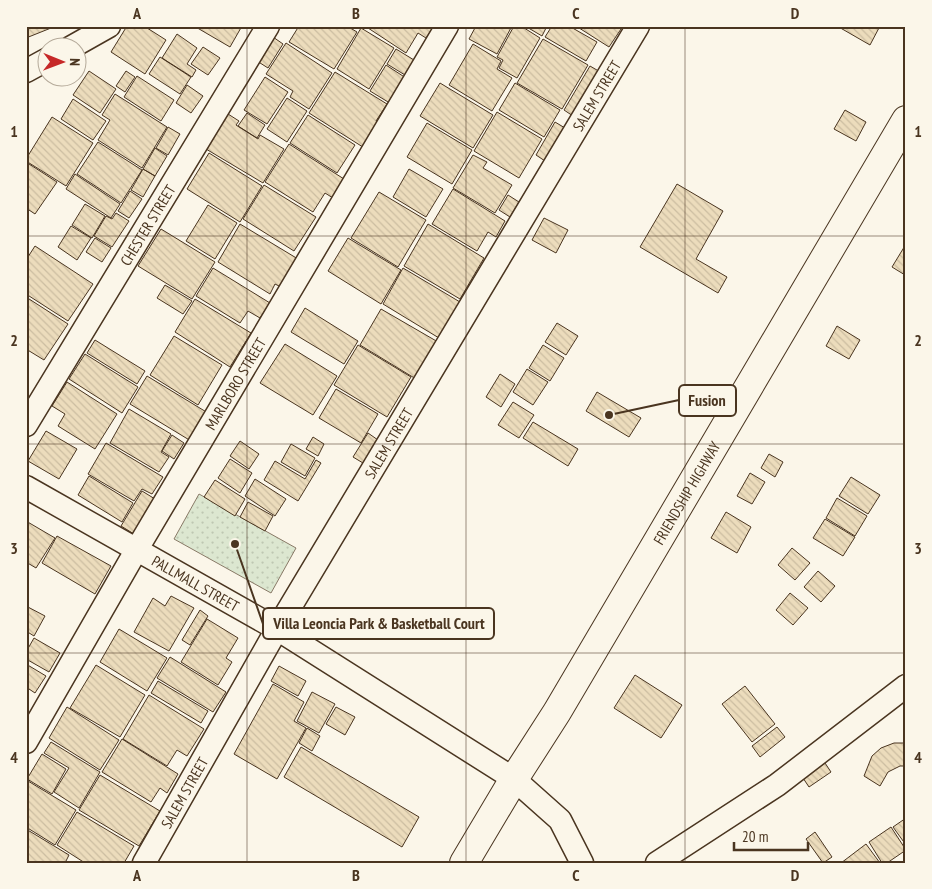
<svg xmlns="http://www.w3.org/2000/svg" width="932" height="889" font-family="'PT Sans Narrow',sans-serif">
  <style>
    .park { fill: url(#park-dots); stroke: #887966 }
    .building { fill: url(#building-back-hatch); stroke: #4a3520 }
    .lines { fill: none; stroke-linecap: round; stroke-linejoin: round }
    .minor-casing { stroke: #4a3520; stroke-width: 25 }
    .primary-casing { stroke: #4a3520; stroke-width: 30 }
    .minor { stroke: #fbf6e9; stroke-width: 22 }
    .primary { stroke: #fbf6e9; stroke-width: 28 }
    .grid { fill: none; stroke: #4a3520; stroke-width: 1; stroke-opacity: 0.55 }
    .labels { text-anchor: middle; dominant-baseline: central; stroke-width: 4; stroke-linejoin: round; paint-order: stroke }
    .street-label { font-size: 15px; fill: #4a3520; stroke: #fbf6e9 }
    .leader { fill: none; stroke: #4a3520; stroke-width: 2 }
    .callout-dot { fill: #4a3520; stroke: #fbf6e9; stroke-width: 2 }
    .callout { fill: #fbf6e9; stroke: #4a3520; stroke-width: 2 }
    .callout-label { font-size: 16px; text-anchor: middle; font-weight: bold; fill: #4a3520 }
    .neatline { fill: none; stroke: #4a3520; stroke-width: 2 }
    .grid-label { font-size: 16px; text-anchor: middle; font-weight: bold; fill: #4a3520 }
  </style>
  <defs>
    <pattern id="park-dots" width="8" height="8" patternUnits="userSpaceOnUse" patternTransform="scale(1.25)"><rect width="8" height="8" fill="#dce7d0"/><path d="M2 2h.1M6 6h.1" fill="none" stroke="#bec7b2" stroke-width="1.8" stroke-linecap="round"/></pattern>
    <pattern id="building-back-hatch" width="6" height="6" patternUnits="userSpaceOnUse" patternTransform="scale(1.25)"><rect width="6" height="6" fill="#ecdcbc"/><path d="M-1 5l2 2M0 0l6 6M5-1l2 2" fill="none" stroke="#ccbda1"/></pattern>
  </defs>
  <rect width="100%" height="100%" fill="#fbf6e9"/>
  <path class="park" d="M199 494 296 548 271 593 174 539Z"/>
  <path class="building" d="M26 26H56L26 38Z
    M127 26H144L166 40 145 74 111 52Z
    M194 26H242L230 47Z
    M299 26H347L357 32 334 69 289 42Z
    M365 26H434L426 38 418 33 406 53Z
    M476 26H512L497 54 469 39Z
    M514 26H521L540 38 517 78 499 68 503 60 497 57Z
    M525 26H547L542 36Z
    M552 26H569L597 42 586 61 545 37Z
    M576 26H623L609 47Z
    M837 26H880L870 45Z
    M361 28 394 48 369 89 337 69Z
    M177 34 197 48 187 64 196 70 192 77 162 58Z
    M273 37 283 44 268 68 257 61Z
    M543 39 588 65 562 109 517 83Z
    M286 43 332 73 309 109 290 97 293 91 266 74Z
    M473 44 501 61 497 69 512 78 492 111 449 85Z
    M203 47 220 58 208 75 191 64Z
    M396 49 414 60 405 75 387 64Z
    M160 57 191 77 180 94 149 74Z
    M386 65 409 80 393 105 370 91Z
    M590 66 602 73 576 118 564 110Z
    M89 71 116 89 100 113 73 95Z
    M126 71 135 77 125 92 116 86Z
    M335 72 387 104 376 121 382 125 366 149 309 113Z
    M137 76 174 100 161 121 124 97Z
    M265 77 288 92 267 124 244 110Z
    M440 83 493 115 473 148 420 116Z
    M515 83 560 110 544 137 499 110Z
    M187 85 203 96 191 113 176 103Z
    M115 94 167 127 142 168 98 140 110 120 102 115Z
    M287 98 307 111 287 142 267 129Z
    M73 99 106 121 93 140 61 119Z
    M845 110 866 122 856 141 834 129Z
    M497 112 542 139 519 178 474 151Z
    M247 113 265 125 257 138 238 126Z
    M228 114 239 121 236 125 258 139 260 135 284 149 263 183 206 149Z
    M308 115 355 145 337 173 290 143Z
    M52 117 93 143 66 186 26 161V159Z
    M555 122 565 128 545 161 536 155Z
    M427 123 472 150 452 184 407 157Z
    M168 127 180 134 168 155 156 148Z
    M98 142 142 170 121 203 77 174Z
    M289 144 344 179 333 198 325 193 313 212 265 182Z
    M155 148 167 156 155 176 143 169Z
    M209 153 262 186 240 222 187 189Z
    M473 155 487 162 483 168 512 185 495 213 453 188Z
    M26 162 57 182 35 214 26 208Z
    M143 169 155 176 143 197 131 190Z
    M409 169 443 189 426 217 393 197Z
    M75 174 120 204 111 218 66 189Z
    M677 184 723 211 696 259 727 277 718 293 640 247Z
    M264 185 316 217 294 251 243 219Z
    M453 189 505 221 496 237 488 232 477 251 432 224Z
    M130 191 142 199 129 218 118 211Z
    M379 192 426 220 398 267 351 238Z
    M508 195 519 202 510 217 499 210Z
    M85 204 105 216 92 238 72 225Z
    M208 205 237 223 215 259 186 241Z
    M116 213 129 221 112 247 94 236 106 216 112 219Z
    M544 218 568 230 556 253 532 240Z
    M240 224 298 259 281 287 275 284 270 294 218 262Z
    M428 224 484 258 460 299 404 266Z
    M71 226 91 238 77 260 58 247Z
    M161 229 215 262 192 299 138 266Z
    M95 238 111 248 102 262 86 252Z
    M348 238 401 270 381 304 328 271Z
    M906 244V275H905L892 267Z
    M35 246 93 284 68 321 26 294V260Z
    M213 268 270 303 260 318 248 311 240 323 196 296Z
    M403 268 460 302 439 338 383 304Z
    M165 285 192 301 183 314 157 298Z
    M26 297 68 324 44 360 26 349Z
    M195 299 251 333 230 367 175 332Z
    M305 308 358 341 344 364 291 332Z
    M381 309 438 342 416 379 360 345Z
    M557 323 578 336 566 355 545 342Z
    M837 326 860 340 849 359 826 346Z
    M174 336 222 365 198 405 150 375Z
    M95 340 145 371 137 384 87 353Z
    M285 344 337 376 313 415 260 383Z
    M358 345 411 377 387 417 334 385Z
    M543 345 564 358 550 381 529 368Z
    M85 354 138 387 122 413 69 379Z
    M527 369 548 382 533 405 513 392Z
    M500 374 515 384 501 407 486 397Z
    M147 376 208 413 191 441 130 404Z
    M67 382 117 414 95 449 58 426 65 414 52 406Z
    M336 389 378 414 361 443 319 418Z
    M597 392 641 418 629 437 586 411Z
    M513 402 534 415 519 438 498 425Z
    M129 409 171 434 161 452 169 457 159 472 110 443Z
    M533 422 578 449 568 466 523 438Z
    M46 431 77 449 59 479 28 461Z
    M368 433 378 440 363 463 353 457Z
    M172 435 184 443 174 459 162 451Z
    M313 437 324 444 318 456 306 449Z
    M240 441 259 454 249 469 230 456Z
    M106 443 163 477 152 494 142 489 134 501 88 474Z
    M291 444 315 458 305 476 281 462Z
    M769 454 783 462 775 477 761 468Z
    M230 459 252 473 240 493 218 478Z
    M316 460 321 463 298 501 264 480 275 461 305 479Z
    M750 473 765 482 752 504 737 496Z
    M89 476 133 503 122 522 78 495Z
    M851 477 880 495 868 514 839 496Z
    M255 479 286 499 275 516 245 496Z
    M215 480 245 499 235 516 204 497Z
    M142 491 155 499 134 534 121 526Z
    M837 498 867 516 855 536 826 518Z
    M248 502 273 516 265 531 240 517Z
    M726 512 751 527 737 553 711 538Z
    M825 519 855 537 843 556 813 538Z
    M26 521 55 538 36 568 26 562Z
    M57 536 111 566 95 594 42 563Z
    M792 548 810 563 795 580 778 565Z
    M818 571 835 586 821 602 804 587Z
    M790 593 808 608 793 625 776 610Z
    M171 596 194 608 169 651 134 632 153 598 165 606Z
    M26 606 45 616 34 636 26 631Z
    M200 610 208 616 190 645 182 640Z
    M207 619 238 638 226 658 232 662 218 685 181 662Z
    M119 629 167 658 147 691 100 662Z
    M34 638 60 653 49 672 26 659V652Z
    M170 657 226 692 213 712 157 678Z
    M26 664 46 676 35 693 26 687Z
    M96 665 145 695 120 737 70 708Z
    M279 666 306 681 298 696 271 681Z
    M635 675 682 705 661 738 614 708Z
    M158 681 208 711 201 723 151 693Z
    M273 684 304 702 294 721 306 728 277 779 234 754Z
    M745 686 775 724 752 742 722 704Z
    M312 692 335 704 319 733 297 721Z
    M149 695 204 729 187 756 177 750 167 766 123 739Z
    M67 707 119 740 100 770 49 738Z
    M336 707 355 717 345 735 326 724Z
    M777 727 785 737 760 757 752 746Z
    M307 728 320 736 312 751 299 743Z
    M122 739 178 774 167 793 160 788 151 802 102 772Z
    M51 742 100 772 79 808 54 792 69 768 44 753Z
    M894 743H906V766H900L888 772 880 786 864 776 872 756 881 748Z
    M301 747 419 817 402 847 284 777Z
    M42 754 66 769 52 794 27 779Z
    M825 763 831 772 809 787 803 778Z
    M100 775 160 811 139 846 79 810Z
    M28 781 76 810 55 845 26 827V784Z
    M77 812 134 846 124 863H85L57 845Z
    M906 818V845L893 827Z
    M891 827 906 850 887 863H882L869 842Z
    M26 829 69 855 65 863H26Z
    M815 832 832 857 823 863 806 839Z
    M866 844 880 863H841Z"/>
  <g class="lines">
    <g class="minor-casing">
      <g id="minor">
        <path d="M70 48 109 26"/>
        <path d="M26 71 48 59"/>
        <path id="s1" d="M26 425 268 26"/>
        <path id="s2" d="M26 487 277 629 514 779 560 820 582 863"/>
        <path id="s3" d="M26 742 137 549 447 26"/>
        <path id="s4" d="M144 863 277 629 638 26"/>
        <path d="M657 863 777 785 906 686"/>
      </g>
    </g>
    <g class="primary-casing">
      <g id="primary">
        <path id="s5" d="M464 863 514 779 557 712 906 120"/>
      </g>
    </g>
    <use href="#minor" class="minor"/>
    <use href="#primary" class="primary"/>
  </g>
  <path class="grid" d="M247 26V863M466 26V863M685 26V863M26 236H906M26 444H906M26 653H906"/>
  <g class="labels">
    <g class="street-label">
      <text stroke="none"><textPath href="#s4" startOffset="891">SALEM STREET</textPath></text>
      <text stroke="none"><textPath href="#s1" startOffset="234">CHESTER STREET</textPath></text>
      <text stroke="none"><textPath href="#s3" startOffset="415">MARLBORO STREET</textPath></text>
      <text stroke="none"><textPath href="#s4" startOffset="486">SALEM STREET</textPath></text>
      <text stroke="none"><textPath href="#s5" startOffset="432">FRIENDSHIP HIGHWAY</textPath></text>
      <text stroke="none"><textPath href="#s2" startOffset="195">PALLMALL STREET</textPath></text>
      <text stroke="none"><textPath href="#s4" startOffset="81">SALEM STREET</textPath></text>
    </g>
  </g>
  <path class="leader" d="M609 415L679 400M235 544L263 624"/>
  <g class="callout-dot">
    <circle cx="609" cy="415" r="5"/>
    <circle cx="235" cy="544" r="5"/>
  </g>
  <g class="callout">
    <rect x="679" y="385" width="57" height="31" rx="5"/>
    <rect x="263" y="608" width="231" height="31" rx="5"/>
  </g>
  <g class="callout-label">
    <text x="707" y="406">Fusion</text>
    <text x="379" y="629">Villa Leoncia Park &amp; Basketball Court</text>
  </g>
  <rect width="932" height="889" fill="none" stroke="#fbf6e9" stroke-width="55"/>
  <g transform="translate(62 62) rotate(91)"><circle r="24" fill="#fbf6e9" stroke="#b4a999"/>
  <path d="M0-4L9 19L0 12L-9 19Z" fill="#c62828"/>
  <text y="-8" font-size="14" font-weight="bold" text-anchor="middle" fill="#4a3520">N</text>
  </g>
  <path d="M734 842v8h74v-8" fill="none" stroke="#4a3520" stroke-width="2.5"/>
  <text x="742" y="842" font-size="15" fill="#4a3520" stroke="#fbf6e9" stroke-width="4" paint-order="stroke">20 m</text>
  <rect x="28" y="28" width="876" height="834" class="neatline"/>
  <g class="grid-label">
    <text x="137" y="19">A</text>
    <text x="356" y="19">B</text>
    <text x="576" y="19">C</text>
    <text x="795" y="19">D</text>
    <text x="14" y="137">1</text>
    <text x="918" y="137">1</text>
    <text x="14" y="346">2</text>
    <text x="918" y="346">2</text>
    <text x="14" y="554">3</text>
    <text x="918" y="554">3</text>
    <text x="14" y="763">4</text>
    <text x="918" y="763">4</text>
    <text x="137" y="881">A</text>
    <text x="356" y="881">B</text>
    <text x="576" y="881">C</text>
    <text x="795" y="881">D</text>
  </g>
</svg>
